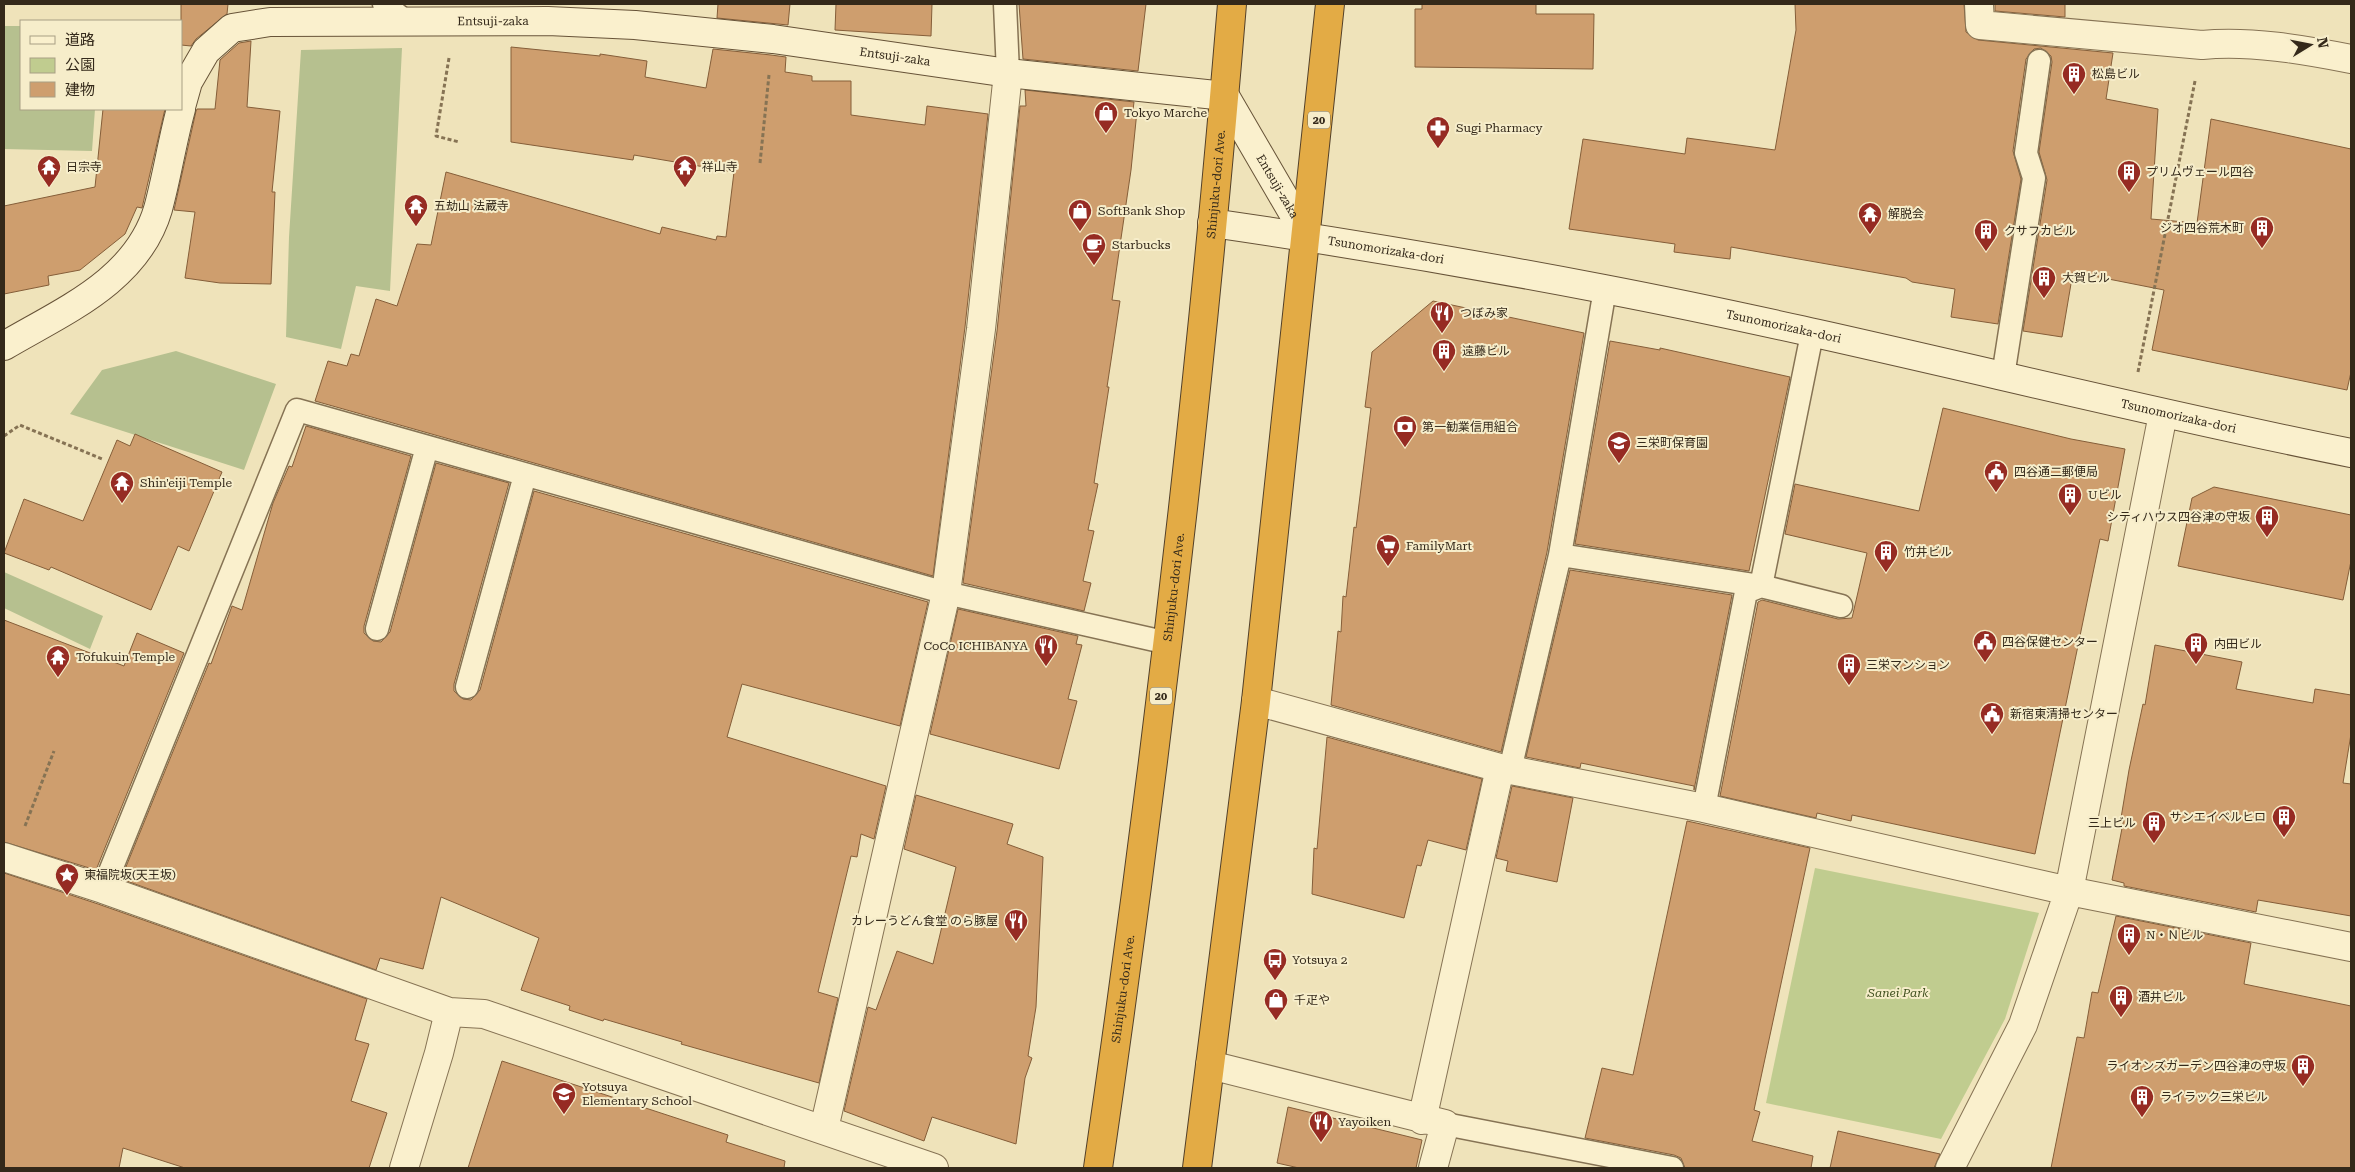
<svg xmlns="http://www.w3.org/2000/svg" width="2355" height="1172" font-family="'Roboto Serif','Noto Sans JP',serif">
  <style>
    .green { fill: #c0cc8f }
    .cemetery { fill: #b6c08f }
    .building { fill: #ce9e6e; stroke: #855e39 }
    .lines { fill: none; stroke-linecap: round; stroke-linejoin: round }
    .lane-casing { stroke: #867354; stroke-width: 25 }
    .street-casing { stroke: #867354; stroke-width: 30 }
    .secondary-casing { stroke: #675338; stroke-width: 30 }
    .highway-casing { stroke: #534029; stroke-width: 30 }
    .path { stroke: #867354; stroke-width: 3; stroke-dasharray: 4 2.5; stroke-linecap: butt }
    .lane { stroke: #faf0cd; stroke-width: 22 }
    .street { stroke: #faf0cd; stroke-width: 28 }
    .secondary { stroke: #faf0cd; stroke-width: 28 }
    .highway { stroke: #e3ab45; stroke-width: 28 }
    .labels { text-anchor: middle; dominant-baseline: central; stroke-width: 4; stroke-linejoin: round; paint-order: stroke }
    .shield { fill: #f6edca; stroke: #6e644f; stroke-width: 1 }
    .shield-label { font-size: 11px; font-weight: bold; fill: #34291a }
    .street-label { font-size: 12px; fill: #34291a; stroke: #f6edca }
    .poi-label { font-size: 12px; fill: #34291a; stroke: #f6edca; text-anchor: start }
    .park-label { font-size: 12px; font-style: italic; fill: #415120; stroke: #f6edca }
  </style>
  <rect width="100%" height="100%" fill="#efe3ba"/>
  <path class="green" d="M1815 868 2039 913 2005 1019 1941 1139 1766 1103Z"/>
  <path class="cemetery" d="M4 26H21V109H95L92 151 4 149Z
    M402 48 390 291 356 286 341 349 286 337 289 237 301 50Z
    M176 351 276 384 244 470 70 414 102 370Z
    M4 572 103 616 90 649 4 608Z"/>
  <path class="building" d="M181 4H228L227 14 196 39 191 46 181 45Z
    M718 4H790L788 25 717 18Z
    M836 4H932L931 36 835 30Z
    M1019 4H1146L1138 71 1023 59Z
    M1422 4H1536V14H1594L1593 69 1415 67V9H1422Z
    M1795 4H1964L1966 32 1978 40 2113 53 2106 99 2158 109 2151 219 2197 223 2211 119 2351 149V372L2347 390 2152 350 2164 290 2073 272 2062 337 2023 331 2047 180 2039 152 2052 62 2051 56 2041 48 2034 49 2026 59 2013 151 2021 179 1998 324 1951 317 1955 289 1912 282 1906 278 1731 247 1730 259 1674 252 1675 244 1569 229 1583 139 1685 154 1687 138 1775 150 1796 30Z
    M1995 4H2065V17L1995 11Z
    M251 41 247 107 280 111 272 192H275L271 284 220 283 185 278 195 212 174 210 196 111 197 109H215L220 60 239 43Z
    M511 47 600 56V54L647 61 645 77 706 88 713 49 771 55 786 57 785 72 812 76V81H851V115L925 125 927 106 988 114 965 327 933 576 315 401 328 361 347 366 351 354 359 356 376 299 397 306 417 244 431 245 446 172 660 234 662 227 716 240 717 236 726 237 734 172 634 155 633 160 511 142Z
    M1025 90 1134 102 1133 110 1137 111 1131 170 1112 300 1120 301 1107 387H1109L1094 483 1098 484 1088 530 1094 531 1083 581 1091 583 1084 611 963 583 997 331 1020 106H1026Z
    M103 109H165L142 208 137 207 125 234 80 270 48 276 49 285 4 294V206L95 187Z
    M1433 301 1584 333 1547 552 1501 752 1331 705 1338 631 1341 632 1343 596 1346 597 1354 527 1356 528 1371 408 1365 407 1372 352Z
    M1610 341 1660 350V348L1790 377 1749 571 1575 544Z
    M1943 408 2071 439 2125 449 2108 541 2100 539 2035 854 1852 815 1851 821 1817 813 1816 818 1720 796 1758 602 1762 600 1838 619 1852 618 1867 553 1785 534 1795 484 1919 511Z
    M306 426 411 456 364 626V633L373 641 381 642 390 632 436 463 509 483 454 684V691L463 699 471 700 480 690 534 491 928 602 900 726 742 684 727 737 886 786 874 839 861 834 857 857 851 856 818 992 838 998 819 1083 681 1044 682 1042 604 1019 603 1021 569 1010 570 1006 521 990 539 938 441 897 423 969 380 958 376 970 121 879 209 663 211 664 232 606 242 610 273 503 289 466 292 467Z
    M135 434 222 472 189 551 178 546 151 610 51 567 49 570 4 553 24 499 83 521 117 440 130 446Z
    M2214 487 2351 515V561L2343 600 2178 566 2192 498Z
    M1570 570 1732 595 1694 790V786L1581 763 1580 768 1526 757Z
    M958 609 1078 636 1076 644 1082 645 1068 699 1077 701 1059 769 930 734Z
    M4 620 124 666 137 633 184 653 96 870 4 842Z
    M2155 645 2242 662 2236 689 2313 703 2315 689 2351 695V734L2343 783 2351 784V916L2258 900 2256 912 2124 886V883L2112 880 2124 818H2121L2129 770 2143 704 2145 705Z
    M1327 737 1482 779 1466 850 1428 840 1421 866 1417 865 1404 918 1312 894 1314 848 1317 849Z
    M1512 786 1573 798 1557 882 1506 871 1508 861 1496 858Z
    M916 795 1013 824 1007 844 1043 857 1036 1007 1028 1056 1032 1058 1025 1078 1016 1144 932 1117 924 1141 844 1111 868 1007 876 1010 897 951 933 964 956 867 904 849Z
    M1687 821 1810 848 1754 1110 1760 1112 1752 1141 1813 1156 1811 1168H1685L1681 1158 1674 1155 1585 1138 1602 1068 1633 1075Z
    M4 873 98 904 367 999 355 1040 369 1044 351 1101 387 1113 369 1168H185L123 1148 119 1168H4Z
    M2116 916 2251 943 2244 984 2351 1006V1168H2051L2077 1037 2084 1038 2092 992 2098 993Z
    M502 1061 728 1135 726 1142 785 1161 784 1168H468Z
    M1288 1107 1422 1140 1416 1168H1299L1277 1163Z
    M1838 1131 1940 1154 1934 1168H1830Z"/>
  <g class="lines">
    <g class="lane-casing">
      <path id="lane" d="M384 4 404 20
        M1005 4 1008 73
        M1605 289 1560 555 1761 586 1812 334
        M2003 376 2034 178 2026 153 2039 61
        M377 629 427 447
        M467 687 525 475
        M1510 770 1560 555
        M1704 808 1746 592 1761 586 1841 606
        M103 889 297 410 946 593 1168 643
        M1445 1124 1672 1168"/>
    </g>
    <g class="street-casing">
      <path id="street" d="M1979 4 1980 25 2202 45C2249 40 2305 50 2351 59
        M1256 701 1500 768 1704 808 2069 891 2351 947
        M4 857 103 889 449 1012 484 1014 934 1168
        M1210 1065 1445 1124 1433 1168
        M1422 1120 1500 768
        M824 1129 946 593 981 329 1008 73
        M404 1168 439 1053 449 1012
        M1950 1168 2023 1025 2069 891 2163 414"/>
    </g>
    <g class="secondary-casing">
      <g id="secondary">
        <path id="s1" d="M181 107 188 82 206 51 232 28 270 22 548 21 635 25 773 39 1008 73 1225 96 1307 237"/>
        <path id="s2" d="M1212 223C1343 242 1474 264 1604 289 1854 337 2101 403 2351 453"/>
        <path d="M4 346C63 311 137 281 158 209 167 176 172 142 181 109"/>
      </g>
    </g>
    <g class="highway-casing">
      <g id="highway">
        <path id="s3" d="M1098 1168C1154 782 1200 393 1232 4"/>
        <path d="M1197 1168 1256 701 1330 4"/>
      </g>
    </g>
    <path class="path" d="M449 58 436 136 459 142
      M760 163 769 75
      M2138 372 2195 81
      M4 436 20 425 102 459
      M25 826 54 751"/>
    <use href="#lane" class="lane"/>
    <use href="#street" class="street"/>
    <use href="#secondary" class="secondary"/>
    <use href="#highway" class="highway"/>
  </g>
  <defs>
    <g id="building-pin" transform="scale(1.25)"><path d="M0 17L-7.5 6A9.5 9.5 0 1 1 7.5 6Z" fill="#962b23" stroke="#f6edca"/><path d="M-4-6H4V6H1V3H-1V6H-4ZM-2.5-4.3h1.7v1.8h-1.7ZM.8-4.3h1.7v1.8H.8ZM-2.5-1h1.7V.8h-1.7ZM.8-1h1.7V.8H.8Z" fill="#fff"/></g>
    <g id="shop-pin" transform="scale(1.25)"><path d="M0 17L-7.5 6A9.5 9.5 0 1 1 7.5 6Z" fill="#962b23" stroke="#f6edca"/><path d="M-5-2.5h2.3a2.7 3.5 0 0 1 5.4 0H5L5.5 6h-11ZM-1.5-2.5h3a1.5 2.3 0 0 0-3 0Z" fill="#fff"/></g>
    <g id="pharmacy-pin" transform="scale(1.25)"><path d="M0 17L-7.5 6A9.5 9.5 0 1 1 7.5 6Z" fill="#962b23" stroke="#f6edca"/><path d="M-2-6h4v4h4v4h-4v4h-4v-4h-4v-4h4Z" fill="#fff"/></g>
    <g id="temple-pin" transform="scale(1.25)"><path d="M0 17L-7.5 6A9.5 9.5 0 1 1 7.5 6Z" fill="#962b23" stroke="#f6edca"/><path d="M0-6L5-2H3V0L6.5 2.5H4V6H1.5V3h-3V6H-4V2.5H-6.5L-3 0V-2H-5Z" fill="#fff"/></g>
    <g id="cafe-pin" transform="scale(1.25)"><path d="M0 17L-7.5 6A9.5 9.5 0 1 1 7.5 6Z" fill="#962b23" stroke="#f6edca"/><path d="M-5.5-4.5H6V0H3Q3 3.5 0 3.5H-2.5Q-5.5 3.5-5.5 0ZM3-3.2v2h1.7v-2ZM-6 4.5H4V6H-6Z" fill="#fff"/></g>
    <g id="restaurant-pin" transform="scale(1.25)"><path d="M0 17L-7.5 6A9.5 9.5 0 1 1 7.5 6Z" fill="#962b23" stroke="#f6edca"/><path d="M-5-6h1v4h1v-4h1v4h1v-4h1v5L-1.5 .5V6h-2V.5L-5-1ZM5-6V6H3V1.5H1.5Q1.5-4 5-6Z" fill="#fff"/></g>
    <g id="bank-pin" transform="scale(1.25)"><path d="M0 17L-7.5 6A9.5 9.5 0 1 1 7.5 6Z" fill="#962b23" stroke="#f6edca"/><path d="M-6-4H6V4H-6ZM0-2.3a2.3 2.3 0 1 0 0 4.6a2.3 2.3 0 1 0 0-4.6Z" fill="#fff"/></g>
    <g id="school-pin" transform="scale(1.25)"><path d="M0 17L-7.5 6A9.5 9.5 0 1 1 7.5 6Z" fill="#962b23" stroke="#f6edca"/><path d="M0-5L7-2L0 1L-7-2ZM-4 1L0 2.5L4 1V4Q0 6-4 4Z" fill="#fff"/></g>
    <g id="civic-pin" transform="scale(1.25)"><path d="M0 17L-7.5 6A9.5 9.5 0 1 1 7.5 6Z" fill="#962b23" stroke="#f6edca"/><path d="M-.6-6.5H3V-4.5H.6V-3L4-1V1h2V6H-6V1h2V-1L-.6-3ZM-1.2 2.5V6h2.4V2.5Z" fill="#fff"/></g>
    <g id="supermarket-pin" transform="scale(1.25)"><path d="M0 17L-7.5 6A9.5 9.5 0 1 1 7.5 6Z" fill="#962b23" stroke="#f6edca"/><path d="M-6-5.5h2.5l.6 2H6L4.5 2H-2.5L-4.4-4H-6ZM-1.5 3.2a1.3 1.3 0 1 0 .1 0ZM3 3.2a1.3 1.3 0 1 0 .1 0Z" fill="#fff"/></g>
    <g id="sight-pin" transform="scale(1.25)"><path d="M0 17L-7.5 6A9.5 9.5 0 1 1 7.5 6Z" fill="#962b23" stroke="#f6edca"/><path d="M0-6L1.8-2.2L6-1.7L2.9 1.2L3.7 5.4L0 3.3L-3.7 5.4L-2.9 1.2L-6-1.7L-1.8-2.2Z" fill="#fff"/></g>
    <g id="bus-pin" transform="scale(1.25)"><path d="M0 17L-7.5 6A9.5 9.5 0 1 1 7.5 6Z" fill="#962b23" stroke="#f6edca"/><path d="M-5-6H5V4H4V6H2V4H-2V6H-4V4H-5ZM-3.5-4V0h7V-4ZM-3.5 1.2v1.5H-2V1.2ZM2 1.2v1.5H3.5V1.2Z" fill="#fff"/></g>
  </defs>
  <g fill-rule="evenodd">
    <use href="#building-pin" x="2074" y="74"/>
    <use href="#shop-pin" x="1106" y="113"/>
    <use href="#pharmacy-pin" x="1438" y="128"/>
    <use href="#temple-pin" x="49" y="167"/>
    <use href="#temple-pin" x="685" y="167"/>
    <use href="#building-pin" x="2129" y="172"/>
    <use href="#temple-pin" x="416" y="206"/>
    <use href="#shop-pin" x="1080" y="211"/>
    <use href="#temple-pin" x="1870" y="214"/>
    <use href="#building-pin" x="2262" y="228"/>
    <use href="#building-pin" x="1986" y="231"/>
    <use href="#cafe-pin" x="1094" y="245"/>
    <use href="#building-pin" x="2044" y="278"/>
    <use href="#restaurant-pin" x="1442" y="313"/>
    <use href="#building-pin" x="1444" y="351"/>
    <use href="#bank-pin" x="1405" y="427"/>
    <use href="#school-pin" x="1619" y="443"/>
    <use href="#civic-pin" x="1996" y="472"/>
    <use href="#temple-pin" x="122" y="483"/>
    <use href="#building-pin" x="2070" y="495"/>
    <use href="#building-pin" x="2267" y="517"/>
    <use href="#supermarket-pin" x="1388" y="546"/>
    <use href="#building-pin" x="1886" y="552"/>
    <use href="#civic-pin" x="1985" y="642"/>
    <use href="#building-pin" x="2196" y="644"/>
    <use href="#restaurant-pin" x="1046" y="646"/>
    <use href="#temple-pin" x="58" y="657"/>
    <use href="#building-pin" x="1849" y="665"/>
    <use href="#civic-pin" x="1992" y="714"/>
    <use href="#building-pin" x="2284" y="817"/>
    <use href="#building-pin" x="2154" y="823"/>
    <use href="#sight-pin" x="67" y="875"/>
    <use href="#restaurant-pin" x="1016" y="921"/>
    <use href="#building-pin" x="2129" y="935"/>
    <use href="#bus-pin" x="1275" y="960"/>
    <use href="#building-pin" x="2121" y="997"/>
    <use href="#shop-pin" x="1276" y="1000"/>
    <use href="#building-pin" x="2303" y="1066"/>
    <use href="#school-pin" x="564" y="1094"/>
    <use href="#building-pin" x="2142" y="1097"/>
    <use href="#restaurant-pin" x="1321" y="1122"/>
  </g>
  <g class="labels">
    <g class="shield">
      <rect x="1308" y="111.5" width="22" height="17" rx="4"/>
      <rect x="1150" y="687.5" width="22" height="17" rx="4"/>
    </g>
    <g class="shield-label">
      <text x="1319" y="120">20</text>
      <text x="1161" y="696">20</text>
    </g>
    <g class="street-label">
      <text stroke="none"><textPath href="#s1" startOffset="358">Entsuji-zaka</textPath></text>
      <text stroke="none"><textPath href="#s1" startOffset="762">Entsuji-zaka</textPath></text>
      <text stroke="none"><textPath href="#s3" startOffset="991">Shinjuku-dori Ave.</textPath></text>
      <text stroke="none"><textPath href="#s1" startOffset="1199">Entsuji-zaka</textPath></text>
      <text stroke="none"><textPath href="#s2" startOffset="176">Tsunomorizaka-dori</textPath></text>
      <text stroke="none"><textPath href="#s2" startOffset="581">Tsunomorizaka-dori</textPath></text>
      <text stroke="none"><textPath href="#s2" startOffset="986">Tsunomorizaka-dori</textPath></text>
      <text stroke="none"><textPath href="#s3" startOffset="586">Shinjuku-dori Ave.</textPath></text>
      <text stroke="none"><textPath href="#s3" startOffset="181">Shinjuku-dori Ave.</textPath></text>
    </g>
    <g class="poi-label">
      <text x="2092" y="74">松島ビル</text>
      <text x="1124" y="113">Tokyo Marche</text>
      <text x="1456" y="128">Sugi Pharmacy</text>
      <text x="66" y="167">日宗寺</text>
      <text x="702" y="167">祥山寺</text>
      <text x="2146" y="172">プリムヴェール四谷</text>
      <text x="434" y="206">五劫山 法蔵寺</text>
      <text x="1098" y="211">SoftBank Shop</text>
      <text x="1888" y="214">解脱会</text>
      <text x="2244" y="228" text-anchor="end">ジオ四谷荒木町</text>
      <text x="2004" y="231">クサフカビル</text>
      <text x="1112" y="245">Starbucks</text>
      <text x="2062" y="278">大賀ビル</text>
      <text x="1460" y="313">つぼみ家</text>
      <text x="1462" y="351">遠藤ビル</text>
      <text x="1422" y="427">第一勧業信用組合</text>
      <text x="1636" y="443">三栄町保育園</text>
      <text x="2014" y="472">四谷通二郵便局</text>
      <text x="140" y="483">Shin'eiji Temple</text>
      <text x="2088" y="495">Uビル</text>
      <text x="2250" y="517" text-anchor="end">シティハウス四谷津の守坂</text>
      <text x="1406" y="546">FamilyMart</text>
      <text x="1904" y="552">竹井ビル</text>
      <text x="2002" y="642">四谷保健センター</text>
      <text x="2214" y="644">内田ビル</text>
      <text x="1028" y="646" text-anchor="end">CoCo ICHIBANYA</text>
      <text x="76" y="657">Tofukuin Temple</text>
      <text x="1866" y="665">三栄マンション</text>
      <text x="2010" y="714">新宿東清掃センター</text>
      <text x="2266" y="817" text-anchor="end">サンエイベルヒロ</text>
      <text x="2136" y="823" text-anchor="end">三上ビル</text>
      <text x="84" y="875">東福院坂(天王坂)</text>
      <text x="998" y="921" text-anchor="end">カレーうどん食堂 のら豚屋</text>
      <text x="2146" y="935">N・Ｎビル</text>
      <text x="1292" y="960">Yotsuya 2</text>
      <text x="2138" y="997">酒井ビル</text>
      <text x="1294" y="1000">千疋や</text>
      <text x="2286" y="1066" text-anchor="end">ライオンズガーデン四谷津の守坂</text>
      <text x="582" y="1087">Yotsuya<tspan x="582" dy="14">Elementary School</tspan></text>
      <text x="2160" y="1097">ライラック三栄ビル</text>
      <text x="1338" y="1122">Yayoiken</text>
    </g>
    <g class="park-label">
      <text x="1898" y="993">Sanei Park</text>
    </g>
  </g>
  <rect width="2355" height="1172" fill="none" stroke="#34291a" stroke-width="10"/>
  <rect x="20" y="20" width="162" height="90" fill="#f6edca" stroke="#a89f84"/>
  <rect x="30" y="36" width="25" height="8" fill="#faf0cd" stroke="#a89f84"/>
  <text x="65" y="45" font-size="15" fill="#34291a">道路</text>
  <rect x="30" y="58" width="25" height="15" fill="#c0cc8f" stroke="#a89f84"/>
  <text x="65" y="70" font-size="15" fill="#34291a">公園</text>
  <rect x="30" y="82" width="25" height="15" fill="#ce9e6e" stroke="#a89f84"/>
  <text x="65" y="95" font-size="15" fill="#34291a">建物</text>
  <g transform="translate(2310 45) rotate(80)" stroke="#f6edca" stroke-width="4" paint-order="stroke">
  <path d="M0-4L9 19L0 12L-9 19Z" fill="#34291a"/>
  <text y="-8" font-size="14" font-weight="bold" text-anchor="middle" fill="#34291a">N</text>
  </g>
</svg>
